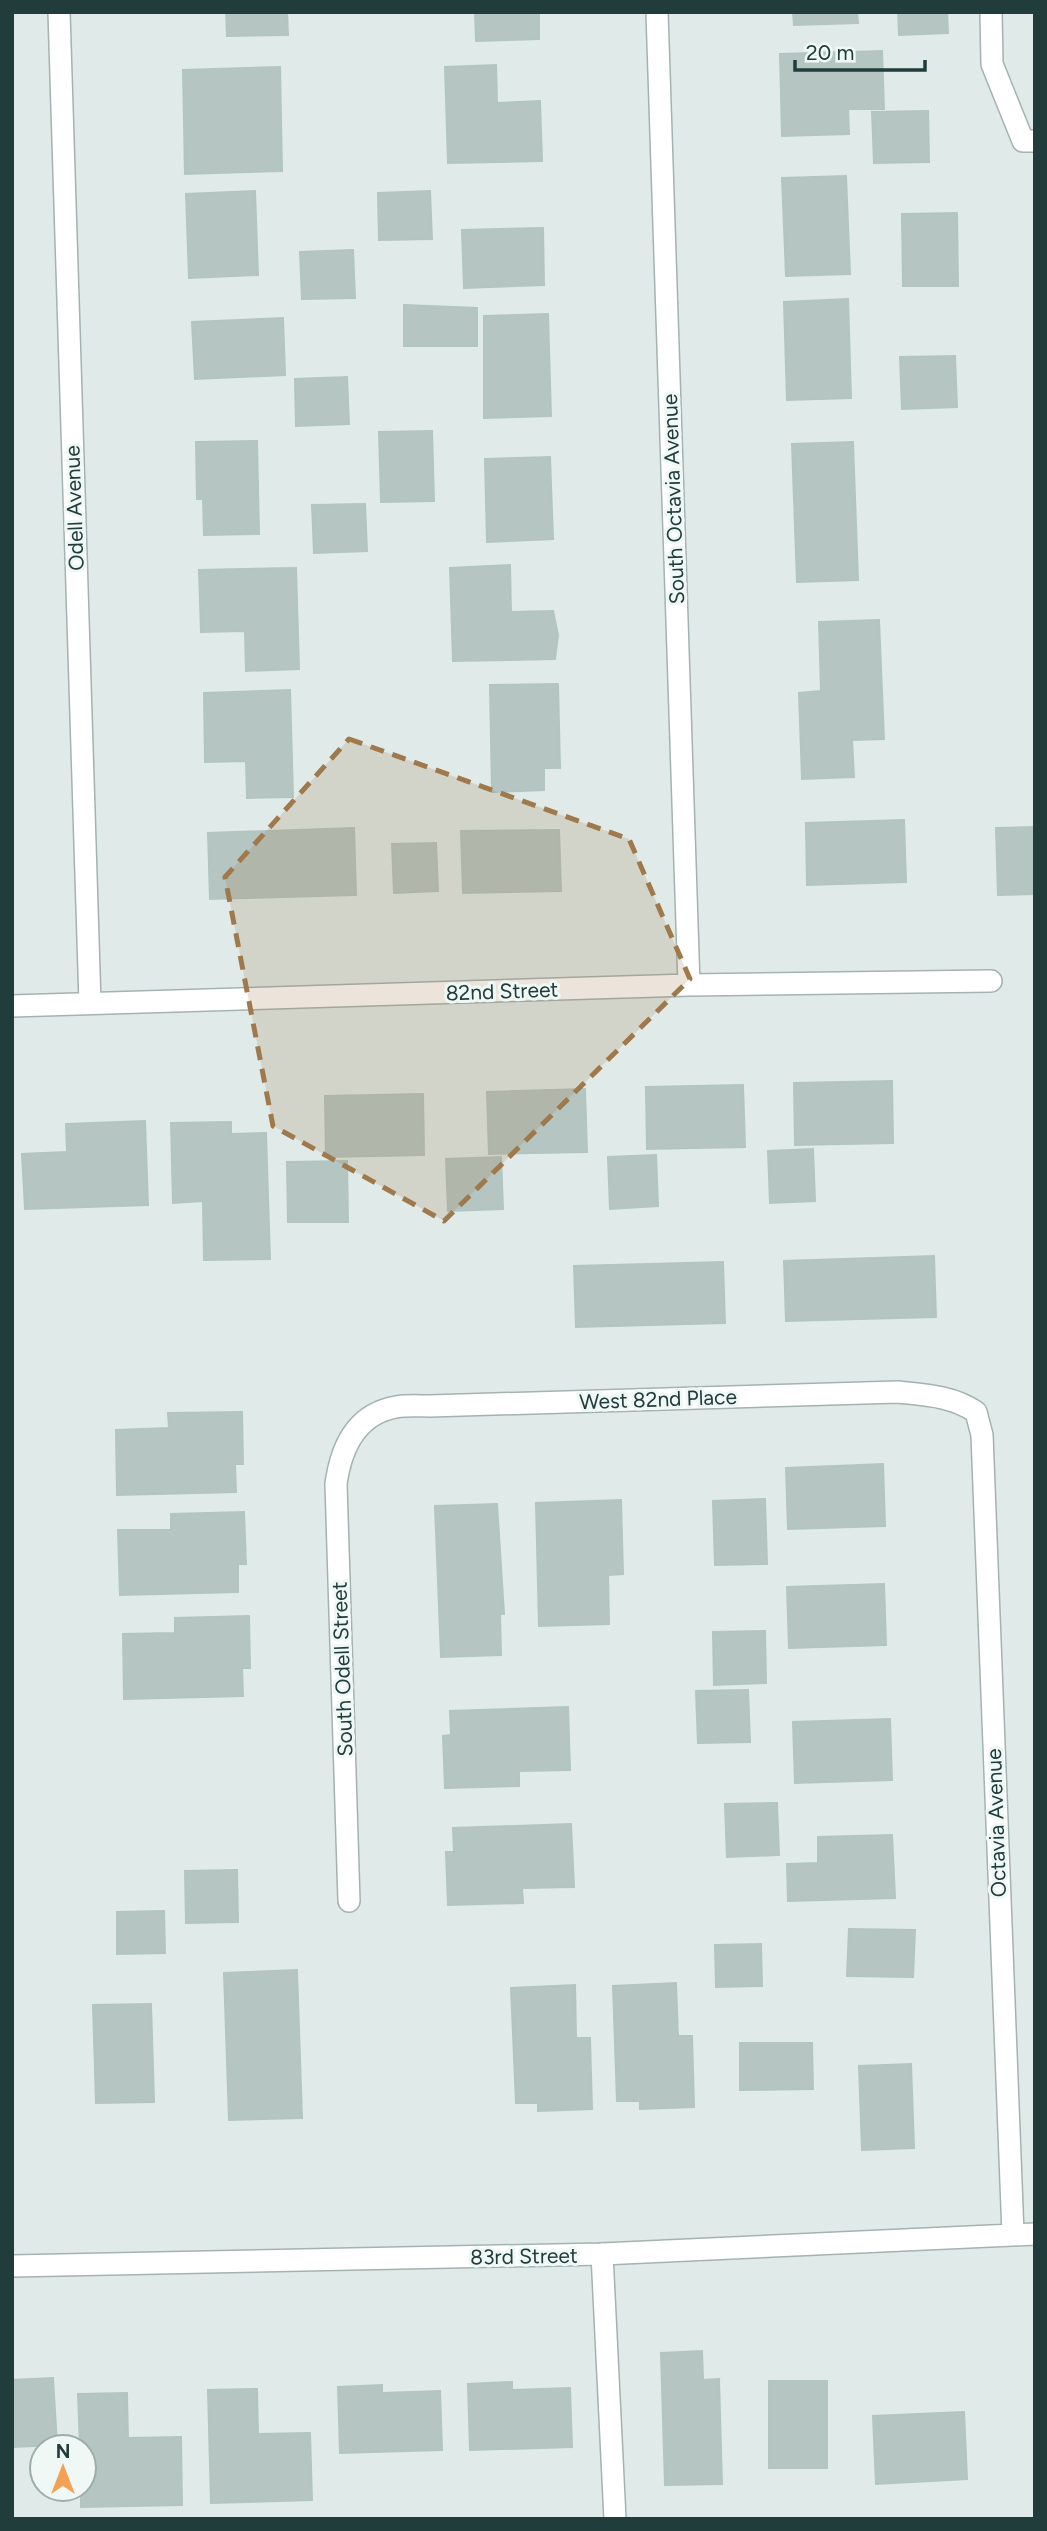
<svg xmlns="http://www.w3.org/2000/svg" width="1047" height="2531" font-family="Figtree,sans-serif">
  <style>
    .building { fill: #b5c6c2; stroke: #b2c5c1; stroke-width: 2 }
    .lines { fill: none; stroke-linecap: round; stroke-linejoin: round }
    .service-casing { stroke: #a3b3b1; stroke-width: 24 }
    .minor-casing { stroke: #a3b3b1; stroke-width: 24 }
    .service { stroke: #fff; stroke-width: 21 }
    .minor { stroke: #fff; stroke-width: 21 }
    .marked { fill: #9f794b; fill-opacity: 0.2; stroke: #9f794b; stroke-width: 5; stroke-dasharray: 14 9; stroke-linejoin: round }
    .labels { text-anchor: middle; dominant-baseline: central; stroke-width: 6; stroke-linejoin: round; paint-order: stroke }
    .street-label { font-size: 21px; fill: #203c3b; stroke: #f0f8f6 }
  </style>
  <rect width="100%" height="100%" fill="#e0ebe9"/>
  <path class="building" d="M226 12H287L288 35 227 36Z
    M475 12H539V39L476 41Z
    M793 12H857L858 23 794 25Z
    M898 12H947L948 33 899 35Z
    M882 51 884 109H848L849 134 782 136 780 54Z
    M496 65 497 103 540 101 542 161 448 163 445 67Z
    M280 67 282 171 185 174 183 70Z
    M928 111 929 162 874 163 872 112Z
    M846 176 850 274 786 276 782 178Z
    M255 191 258 275 189 278 186 194Z
    M430 191 432 239 379 240 378 193Z
    M957 213 958 286H903L902 214Z
    M543 228 544 285 464 288 462 230Z
    M353 250 355 298 302 299 300 252Z
    M848 299 851 398 787 400 784 302Z
    M404 305 477 308V346H404Z
    M548 314 551 416 484 418V316Z
    M283 318 285 375 195 379 192 322Z
    M955 356 957 407 902 409 900 357Z
    M347 377 349 424 296 426 295 379Z
    M432 431 434 501 381 502 379 432Z
    M257 441 259 534 204 535 203 499H197L196 442Z
    M853 442 858 580 797 582 792 444Z
    M550 457 553 539 487 542 485 459Z
    M365 504 367 551 314 553 312 505Z
    M510 565 511 612 553 611 558 635 555 659 453 661 450 568Z
    M296 568 299 669 246 671 245 631 201 632 199 570Z
    M879 620 884 739 852 740 854 777 802 779 799 693 821 691 819 622Z
    M558 684 560 768H544V790L492 792 490 685Z
    M290 690 293 797 247 798 246 761 205 762 204 693Z
    M904 820 906 882 807 885 806 823Z
    M1035 827V894L998 895 996 828Z
    M354 828 356 895 210 899 208 833Z
    M559 830 561 891 463 893 461 831Z
    M436 843 438 891 394 893 392 844Z
    M892 1081 893 1143 795 1145 794 1083Z
    M743 1085 745 1147 647 1149 646 1087Z
    M585 1089 587 1152 489 1154 487 1092Z
    M423 1094 424 1155 326 1157 325 1096Z
    M145 1121 148 1205 25 1209 22 1154 67 1152 66 1124Z
    M231 1122V1134L266 1133 270 1259 204 1260 203 1201 173 1203 171 1123Z
    M813 1149 815 1201 770 1203 768 1151Z
    M656 1155 658 1206 610 1209 608 1157Z
    M501 1157 503 1209 448 1211 446 1159Z
    M347 1161 348 1222H288L287 1162Z
    M934 1256 936 1317 786 1321 784 1261Z
    M723 1262 725 1323 576 1327 574 1266Z
    M242 1412 243 1464H235L236 1492 117 1495 116 1430 169 1428 168 1413Z
    M883 1464 885 1526 788 1529 786 1468Z
    M765 1499 767 1564 715 1565 713 1501Z
    M621 1500 623 1574 608 1575 609 1624 539 1626 536 1503Z
    M497 1504 504 1614H500L501 1655 441 1657 435 1506Z
    M244 1512 246 1564H238V1592L120 1595 118 1530H171V1514Z
    M884 1584 886 1645 789 1648 787 1587Z
    M249 1616 250 1668H242L243 1696 124 1699 123 1634 175 1633V1618Z
    M765 1631 766 1683 714 1685 713 1632Z
    M748 1690 750 1742 698 1743 696 1691Z
    M568 1707 570 1770 519 1771V1786L445 1788 443 1736 451 1735 450 1711Z
    M890 1719 892 1780 795 1783 793 1722Z
    M777 1803 779 1855 727 1857 725 1804Z
    M571 1824 574 1887 522 1888 523 1903 448 1905 446 1852H454L453 1828Z
    M892 1835 895 1898 788 1901 787 1864 818 1863V1837Z
    M237 1870 238 1922 186 1923 185 1871Z
    M164 1911 165 1953 117 1954V1912Z
    M849 1929 915 1930 913 1977 847 1976Z
    M761 1944 762 1986 716 1987 715 1945Z
    M297 1970 302 2118 229 2120 224 1973Z
    M676 1983 678 2036H692L694 2107 640 2109V2101H617L613 1986Z
    M575 1985 576 2038H590L592 2109 538 2111V2103H516L511 1988Z
    M151 2004 154 2102 96 2103 93 2005Z
    M740 2043H812L813 2089 740 2090Z
    M911 2064 914 2148 862 2150 859 2066Z
    M702 2351 703 2380 719 2379 722 2484 665 2485 661 2353Z
    M53 2378 57 2445 12 2447V2380Z
    M769 2381H827V2468H769Z
    M512 2382V2390L570 2388 572 2447 470 2450 468 2384Z
    M382 2385V2393L440 2391 442 2450 340 2453 338 2387Z
    M257 2389 258 2434 310 2433 312 2500 211 2503 208 2390Z
    M127 2393 128 2438 181 2437 182 2505 81 2507V2489H84V2447H80L78 2394Z
    M964 2412 967 2479 876 2484 873 2416Z"/>
  <g class="lines">
    <g class="service-casing">
      <path id="service" d="M991 12 992 64 1023 141H1035
        M602 2254 615 2519"/>
    </g>
    <g class="minor-casing">
      <path id="minor" d="M59 12 90 1003
        M657 12 689 985
        M12 1006 689 985 991 981
        M349 1901 336 1484C341 1448 356 1414 396 1407 407 1405 419 1406 430 1406L898 1392C926 1395 952 1396 976 1412L982 1435 1013 2234
        M12 2266 602 2254 1035 2234"/>
    </g>
    <use href="#service" class="service"/>
    <use href="#minor" class="minor"/>
  </g>
  <path class="marked" d="M349 739 629 839 690 979 444 1221 273 1126 225 877Z"/>
  <g class="labels">
    <g class="street-label">
      <text transform="translate(673 499) rotate(-92)">South Octavia Avenue</text>
      <text transform="translate(74 508) rotate(-92)">Odell Avenue</text>
      <text transform="translate(502 991) rotate(-2)">82nd Street</text>
      <text transform="translate(658 1399) rotate(-2)">West 82nd Place</text>
      <text transform="translate(342 1669) rotate(-92)">South Odell Street</text>
      <text transform="translate(996 1823) rotate(-92)">Octavia Avenue</text>
      <text transform="translate(524 2256) rotate(-1)">83rd Street</text>
    </g>
  </g>
  <rect width="1047" height="2531" fill="none" stroke="#203c3b" stroke-width="28"/>
  <g transform="translate(63 2468)"><circle r="33" fill="#f0f8f6" stroke="#9dadab" stroke-width="2"/>
  <path d="M0-5L12 26L0 18L-12 26Z" fill="#f3a156"/>
  <text y="-10" font-size="19" font-weight="bold" text-anchor="middle" fill="#203c3b">N</text>
  </g>
  <path d="M795 60v10h130v-10" fill="none" stroke="#203c3b" stroke-width="3.5"/>
  <text x="806" y="60" font-size="21" fill="#203c3b" stroke="#f0f8f6" stroke-width="5" paint-order="stroke">20 m</text>
</svg>
